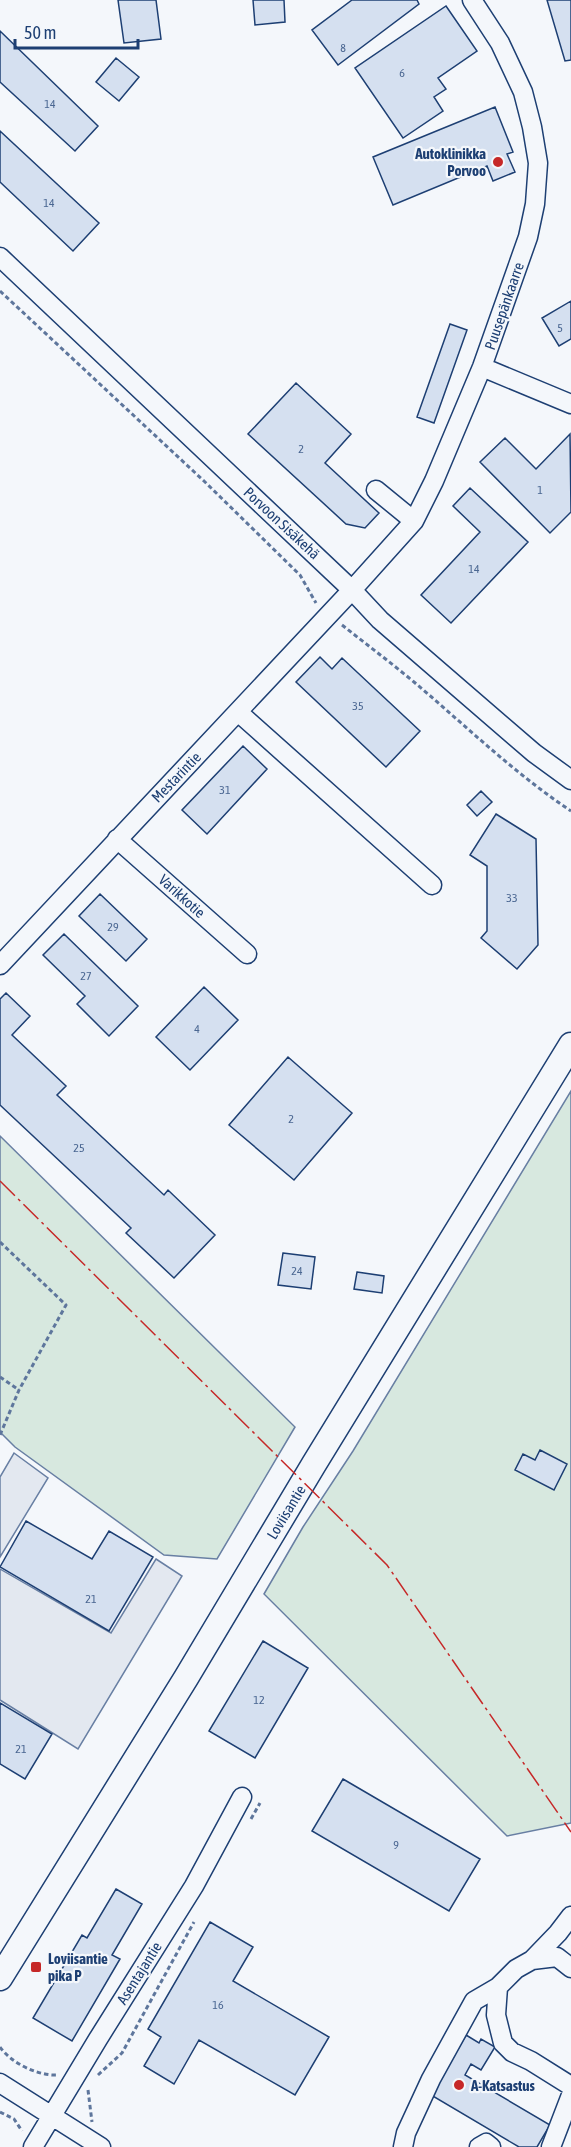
<svg xmlns="http://www.w3.org/2000/svg" width="571" height="2147" font-family="'Asap Condensed',sans-serif">
  <style>
    .green { fill: #d7e8df; stroke: #687fa3; stroke-width: 1.5 }
    .parking { fill: #e3e8f0; stroke: #687fa3; stroke-width: 1.5 }
    .building { fill: #d5e0f0; stroke: #1d3f73; stroke-width: 1.5 }
    .lines { fill: none; stroke-linecap: round; stroke-linejoin: round }
    .minor-casing { stroke: #1d3f73; stroke-width: 21 }
    .major-casing { stroke: #1d3f73; stroke-width: 27 }
    .path { stroke: #5e769c; stroke-width: 3; stroke-dasharray: 4.5 3; stroke-linecap: butt }
    .minor { stroke: #f4f7fb; stroke-width: 18 }
    .major { stroke: #f4f7fb; stroke-width: 24 }
    .power { stroke: #c62828; stroke-width: 1.5; stroke-dasharray: 21 4.5 3 4.5; stroke-linecap: butt }
    .poi-dot { fill: #c62828; stroke: #f4f7fb; stroke-width: 2 }
    .labels { text-anchor: middle; dominant-baseline: central; stroke-width: 4.5; stroke-linejoin: round; paint-order: stroke }
    .number-label { font-size: 12px; fill: #4b6792 }
    .poi-label { font-size: 15px; font-weight: bold; fill: #1d3f73; stroke: #f4f7fb; text-anchor: start }
    .street-label { font-size: 15px; fill: #1d3f73; stroke: #f4f7fb }
  </style>
  <rect width="100%" height="100%" fill="#f4f7fb"/>
  <path class="green" d="M571 1091V1823L507 1836 264 1594 303 1527 353 1451Z
    M0 1136 295 1427 217 1559 164 1555 15 1447 0 1432Z"/>
  <path class="parking" d="M14 1453 48 1478 0 1557V1477Z
    M156 1559 182 1576 78 1749 0 1700V1569L111 1633Z"/>
  <path class="building" d="M118 0H156L161 39 124 43Z
    M253 0H284L285 22 255 25Z
    M352 0H417L419 4 338 65 312 30Z
    M547 0H571V60L565 61Z
    M446 6 477 51 438 78 446 89 434 97 443 111 403 138 355 68Z
    M0 31 98 126 75 151 0 82Z
    M116 58 139 77 119 101 96 82Z
    M495 107 513 152 507 154 515 172 493 181 487 166 393 205 373 157Z
    M0 131 99 223 73 251 0 182Z
    M571 301V339L559 346 542 318Z
    M450 324 467 330 434 423 417 417Z
    M296 383 351 434 325 463 379 513 365 528 346 524 248 434Z
    M570 434 571 512 550 533 480 462 505 438 536 469Z
    M470 488 528 542 451 623 421 595 480 532 453 506Z
    M320 657 332 669 342 658 420 731 386 767 296 682Z
    M243 746 267 769 207 834 182 810Z
    M481 791 492 802 477 816 467 805Z
    M496 814 536 839 538 945 517 969 481 938 487 931V866L470 855Z
    M100 894 147 939 126 961 79 916Z
    M64 934 138 1006 109 1036 77 1004 85 996 43 955Z
    M204 987 238 1020 190 1070 156 1037Z
    M6 993 30 1016 12 1035 66 1086 57 1095 164 1195 168 1190 215 1235 174 1278 126 1233 131 1228 0 1105V999Z
    M288 1057 352 1113 294 1180 229 1125Z
    M283 1253 315 1257 311 1289 278 1285Z
    M357 1272 384 1276 382 1293 354 1289Z
    M540 1450 567 1464 554 1490 515 1470 523 1454 535 1460Z
    M26 1521 92 1559 109 1531 153 1557 109 1631 0 1567Z
    M263 1641 308 1668 255 1758 209 1731Z
    M0 1703 52 1734 25 1779 0 1764Z
    M343 1779 480 1859 449 1911 312 1831Z
    M116 1889 142 1904 112 1955 120 1959 72 2041 33 2018 82 1935 87 1938Z
    M210 1922 253 1947 233 1981 329 2037 295 2095 199 2040 174 2084 144 2066 161 2037 148 2029Z
    M466 2035 479 2043 481 2039 495 2047 481 2070 471 2064 465 2075 550 2125 537 2147H519L431 2095Z"/>
  <g class="lines">
    <g class="minor-casing">
      <path id="minor" d="M0 257 352 590 380 620 534 753 571 780
        M482 367 571 404
        M376 490 414 521
        M238 712 432 885
        M117 839 247 954
        M0 965 352 590 414 521 434 481 482 367 528 237 535 204 538 163 532 127 523 92 500 43 472 0
        M571 1916 558 1933 532 1960 516 1969 498 1987 496 2015 503 2043 512 2052 531 2061 571 2086
        M532 1960 557 1957 571 1968
        M0 2083 101 2147
        M33 2147 98 2039 194 1886 242 1797
        M403 2147 406 2133 431 2079 474 2001 498 1987
        M479 2147 486 2143 491 2147
        M551 2147 571 2095"/>
    </g>
    <g class="major-casing">
      <path id="major" d="M0 1978 186 1678 314 1464 571 1045"/>
    </g>
    <path class="path" d="M0 291 205 482 300 575 316 603
      M342 625C366 644 390 662 414 682 466 726 514 773 571 811
      M0 1242 66 1305 19 1390 0 1435
      M0 1377 19 1390
      M251 1819 260 1803
      M0 2047C11 2063 38 2076 57 2075
      M98 2075 122 2053 194 1922
      M88 2090 92 2122
      M0 2112 14 2119 22 2131"/>
    <use href="#minor" class="minor"/>
    <use href="#major" class="major"/>
    <path class="power" d="M0 1181 387 1565 571 1832"/>
  </g>
  <g class="poi-dot">
    <circle cx="498" cy="162" r="6"/>
    <rect x="30" y="1961" width="12" height="12" rx="3"/>
    <circle cx="459" cy="2085" r="6"/>
  </g>
  <g class="labels">
    <g class="number-label">
      <text x="343" y="48">8</text>
      <text x="402" y="73">6</text>
      <text x="50" y="104">14</text>
      <text x="49" y="203">14</text>
      <text x="560" y="328">5</text>
      <text x="301" y="449">2</text>
      <text x="540" y="490">1</text>
      <text x="474" y="569">14</text>
      <text x="358" y="706">35</text>
      <text x="225" y="790">31</text>
      <text x="512" y="898">33</text>
      <text x="113" y="927">29</text>
      <text x="86" y="976">27</text>
      <text x="197" y="1029">4</text>
      <text x="291" y="1119">2</text>
      <text x="79" y="1148">25</text>
      <text x="297" y="1271">24</text>
      <text x="91" y="1599">21</text>
      <text x="259" y="1700">12</text>
      <text x="21" y="1749">21</text>
      <text x="396" y="1845">9</text>
      <text x="218" y="2005">16</text>
    </g>
    <g class="poi-label">
      <text x="486" y="153" text-anchor="end">Autoklinikka<tspan x="486" dy="17">Porvoo</tspan></text>
      <text x="48" y="1958">Loviisantie<tspan x="48" dy="17">pika P</tspan></text>
      <text x="471" y="2085">A-Katsastus</text>
    </g>
    <g class="street-label">
      <text transform="translate(504 306) rotate(-71)">Puusepänkaarre</text>
      <text transform="translate(282 523) rotate(43)">Porvoon Sisäkehä</text>
      <text transform="translate(176 777) rotate(-46)">Mestarintie</text>
      <text transform="translate(182 896) rotate(42)">Varikkotie</text>
      <text transform="translate(286 1512) rotate(-59)">Loviisantie</text>
      <text transform="translate(139 1973) rotate(-58)">Asentajantie</text>
    </g>
  </g>
  <path d="M15 39v9h123v-9" fill="none" stroke="#1d3f73" stroke-width="3"/>
  <text x="24" y="39" font-size="18" fill="#1d3f73" stroke="#f4f7fb" stroke-width="4.5" paint-order="stroke">50 m</text>
</svg>
